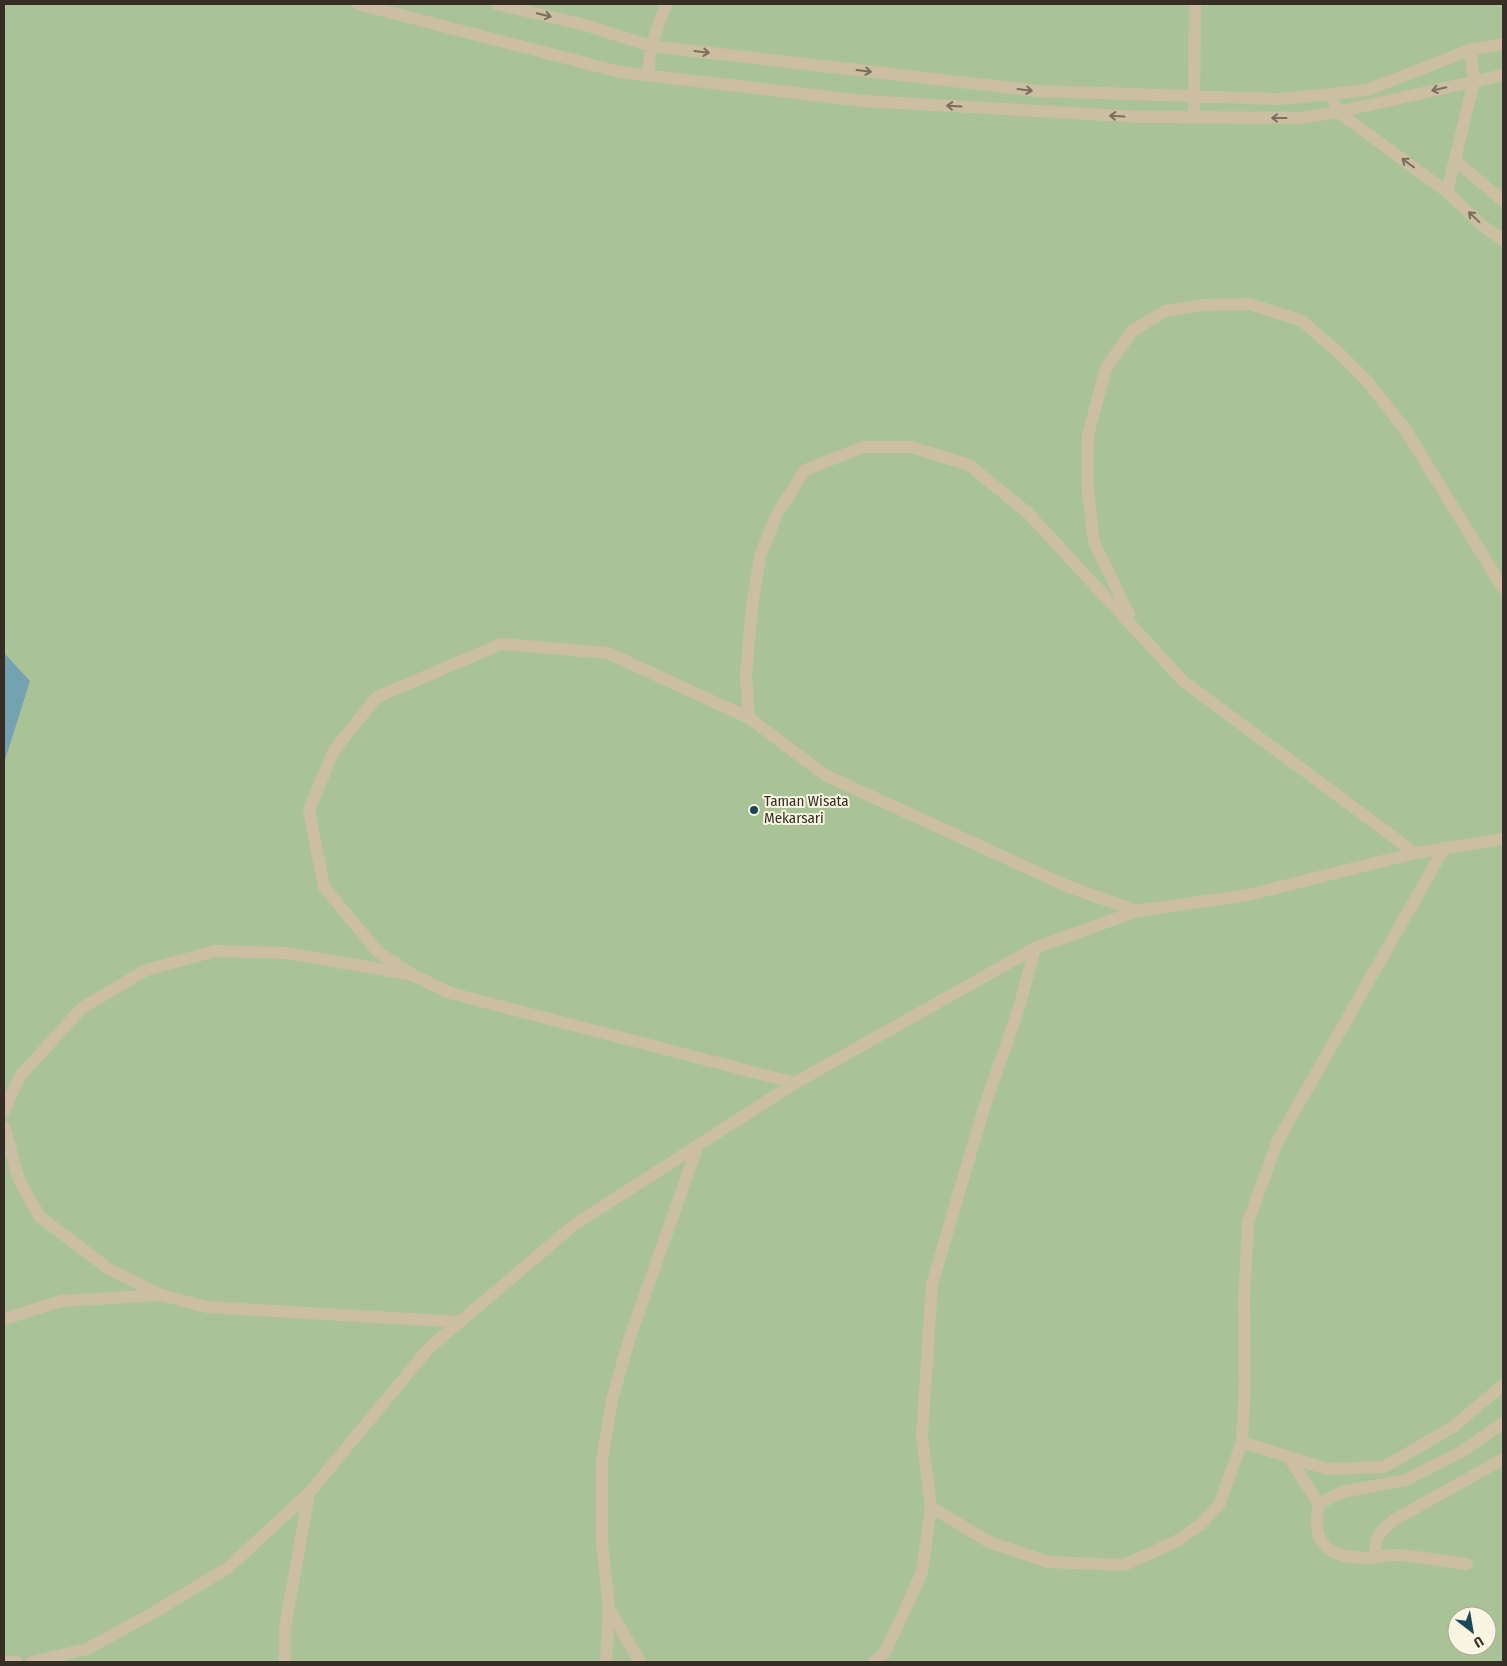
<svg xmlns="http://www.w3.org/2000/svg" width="1507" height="1666" font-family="'Fira Sans Condensed',sans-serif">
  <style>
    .green { fill: #aac396; fill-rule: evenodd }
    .water { fill: #74a2b2 }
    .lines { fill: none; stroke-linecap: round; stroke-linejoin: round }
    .lane { stroke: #cbbea2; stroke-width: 12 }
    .oneway { stroke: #796f5d }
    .poi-dot { fill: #18485a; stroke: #faf5e3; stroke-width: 2 }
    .labels { text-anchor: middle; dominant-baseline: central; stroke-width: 4; stroke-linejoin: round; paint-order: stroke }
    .poi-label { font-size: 15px; fill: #362e25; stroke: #faf5e3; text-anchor: start }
  </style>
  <rect width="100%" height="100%" fill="#f3ebd7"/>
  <path class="green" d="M4 4H1503V1662H4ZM1457 1616H1487V1646H1457Z"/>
  <path class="water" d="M4 653 30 681 4 763Z"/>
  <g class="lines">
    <path class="lane" d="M358 4 620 72 864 101 1142 117 1301 118 1338 112 1503 75
      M497 4 585 25 651 46 1038 91 1278 99 1331 94 1367 90 1470 50 1503 44
      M648 75 651 46 666 4
      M1331 94 1338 112 1447 192 1483 226 1503 240
      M1194 117 1195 4
      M1456 161 1503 201
      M1447 192 1474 81 1470 50
      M1129 614 1094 542 1087 483 1088 435 1106 368 1132 331 1165 311 1203 305 1250 304 1302 321 1339 353 1367 381 1405 429 1503 588
      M749 718 746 675 752 606 760 556 777 514 805 470 863 447H911L969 465 1028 513 1183 681 1415 853
      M795 1083 450 993 413 975 378 952 324 887 309 810 334 750 377 697 501 644 608 653 749 718 825 775 1067 886 1137 911
      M4 1111 20 1076 82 1008 146 970 215 951 287 953 408 974
      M4 1127 19 1180 40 1217 109 1269 161 1295 207 1307 460 1322
      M4 1319 61 1301 161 1295
      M1242 1442 1327 1469 1384 1467 1453 1427 1503 1385
      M1290 1459 1319 1504
      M931 1507 989 1542 1048 1562 1124 1565 1175 1542 1200 1525 1219 1505 1242 1442 1245 1382 1244 1302 1248 1222 1278 1140 1445 847
      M1375 1558C1375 1536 1378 1533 1394 1520L1503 1459
      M1467 1564C1444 1561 1421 1557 1398 1555 1390 1554 1383 1557 1375 1558 1335 1559 1309 1550 1319 1504L1342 1492 1406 1480 1461 1452 1503 1423
      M609 1608 640 1662
      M4 1662H17
      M32 1662 87 1649 151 1614 229 1567 309 1493
      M285 1662V1628L309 1493 429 1348 574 1225 795 1083 1035 948 1137 911 1248 895 1415 853 1503 839
      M606 1662 609 1608 602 1543V1460L612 1400 630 1337 698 1145
      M874 1662 885 1653 922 1572 931 1507 922 1436 932 1284 984 1108 1019 1008 1035 948"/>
  </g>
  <defs><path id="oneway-shaft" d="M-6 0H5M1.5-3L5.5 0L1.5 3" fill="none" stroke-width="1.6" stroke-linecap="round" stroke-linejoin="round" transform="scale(1.25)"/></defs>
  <g class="oneway">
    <use href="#oneway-shaft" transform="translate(544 15) rotate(14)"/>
    <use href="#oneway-shaft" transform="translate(702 52) rotate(7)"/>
    <use href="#oneway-shaft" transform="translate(864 71) rotate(7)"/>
    <use href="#oneway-shaft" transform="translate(1439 89) rotate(167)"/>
    <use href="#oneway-shaft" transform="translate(1025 90) rotate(7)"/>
    <use href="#oneway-shaft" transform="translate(954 106) rotate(-177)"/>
    <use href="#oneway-shaft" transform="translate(1117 116) rotate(-177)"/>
    <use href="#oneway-shaft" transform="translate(1279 118) rotate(-180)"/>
    <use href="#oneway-shaft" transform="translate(1408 163) rotate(-144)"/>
    <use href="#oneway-shaft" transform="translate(1474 217) rotate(-137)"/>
  </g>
  <circle class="poi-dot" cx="754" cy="810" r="5"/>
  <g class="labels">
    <g class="poi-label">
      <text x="764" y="801">Taman Wisata<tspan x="764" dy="17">Mekarsari</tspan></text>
    </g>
  </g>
  <rect width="1507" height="1666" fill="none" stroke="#362e25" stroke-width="10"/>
  <g transform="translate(1472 1631) rotate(149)"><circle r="24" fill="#faf5e3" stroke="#aca597"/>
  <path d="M0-4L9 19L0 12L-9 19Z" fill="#18485a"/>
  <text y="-8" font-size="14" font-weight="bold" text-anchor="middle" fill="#362e25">U</text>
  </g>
</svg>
